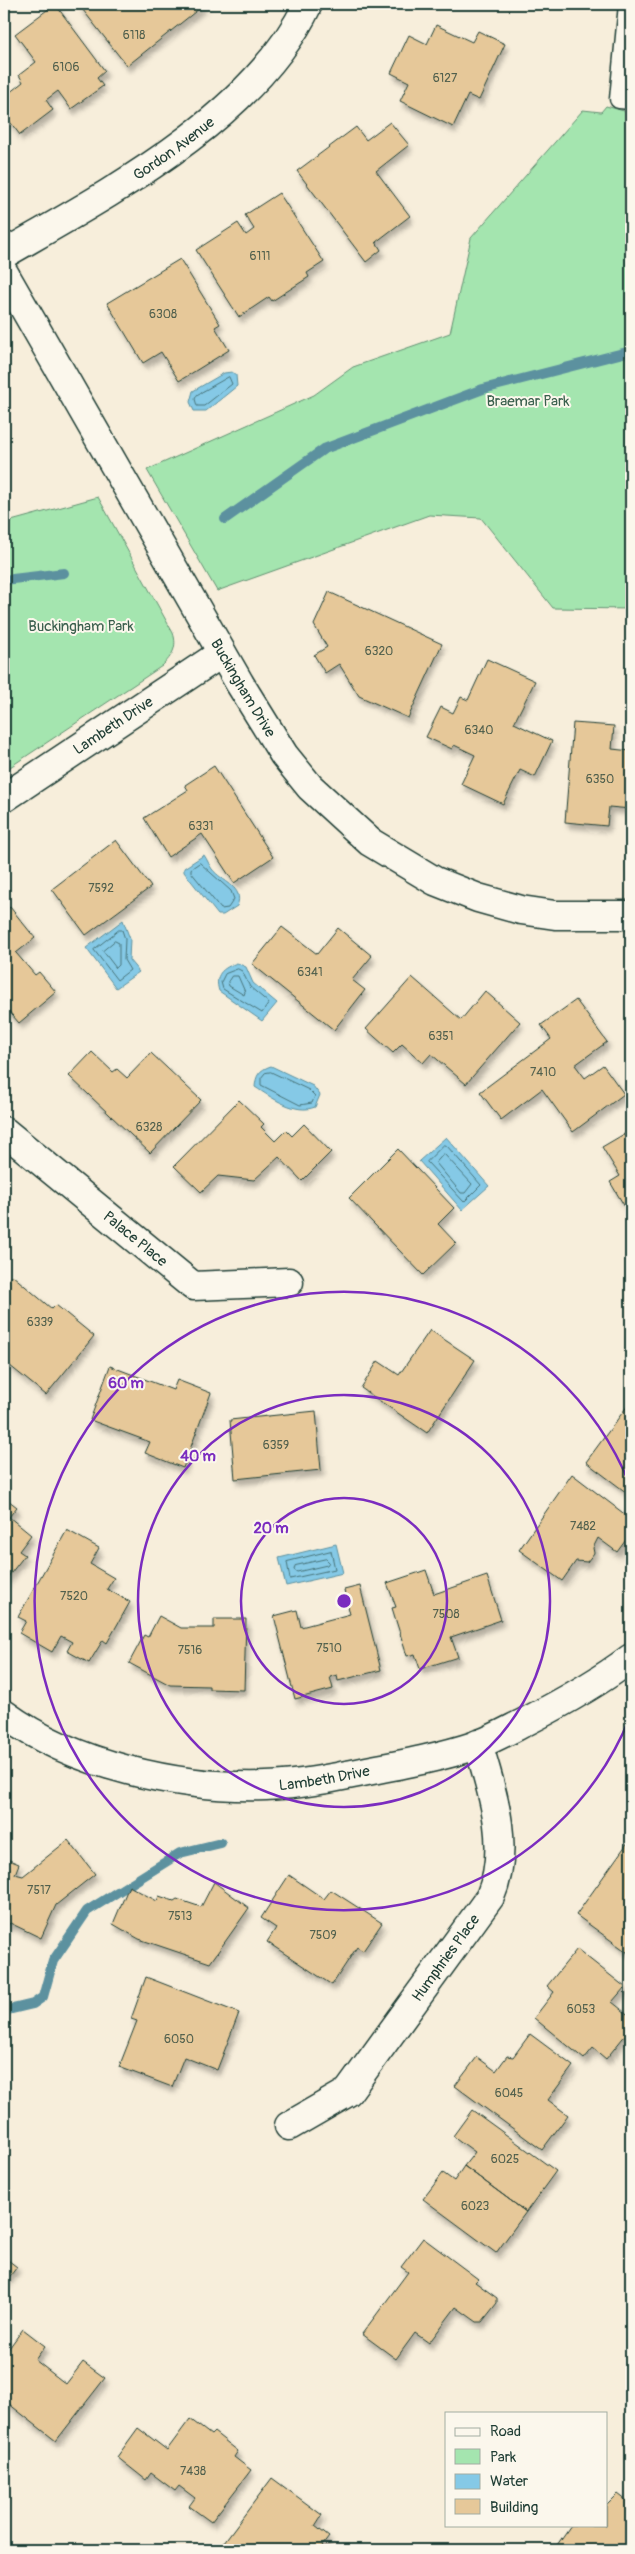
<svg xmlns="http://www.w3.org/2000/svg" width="635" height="2554" font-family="Pangolin,sans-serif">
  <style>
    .green { fill: #a4e5af; stroke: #629172 }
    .water { fill: #85c9e6; stroke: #5c919f }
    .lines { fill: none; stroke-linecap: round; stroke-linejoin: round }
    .shore { stroke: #48757b; stroke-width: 1 }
    .stream { stroke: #5c919f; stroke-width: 10 }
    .building { fill: #e6c899; stroke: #1f3d34; filter: url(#shadow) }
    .lane-casing { stroke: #1f3d34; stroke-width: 21 }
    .street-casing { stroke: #1f3d34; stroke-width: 31 }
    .secondary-casing { stroke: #1f3d34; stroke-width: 31 }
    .lane { stroke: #fbf7ec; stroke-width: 18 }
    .street { stroke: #fbf7ec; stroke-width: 28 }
    .secondary { stroke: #fbf7ec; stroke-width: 28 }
    .ring { fill: none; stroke: #7b2cbf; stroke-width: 2.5 }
    .labels { text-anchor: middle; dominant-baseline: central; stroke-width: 4; stroke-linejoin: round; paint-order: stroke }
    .number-label { font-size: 12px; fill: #51604d }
    .street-label { font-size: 15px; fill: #1f3d34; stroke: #fbf7ec }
    .park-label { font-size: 15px; fill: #3a5f4d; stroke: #fbf7ec }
    .centre { fill: #7b2cbf; stroke: #fbf7ec; stroke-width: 2.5 }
    .ring-label { font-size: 15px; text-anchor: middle; font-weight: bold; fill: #7b2cbf; stroke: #fbf7ec; stroke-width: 4; stroke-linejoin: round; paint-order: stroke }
  </style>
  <defs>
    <filter id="shadow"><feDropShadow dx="3" dy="5.5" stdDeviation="2.5" flood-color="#0004"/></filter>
  </defs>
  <rect width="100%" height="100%" fill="#f7eedb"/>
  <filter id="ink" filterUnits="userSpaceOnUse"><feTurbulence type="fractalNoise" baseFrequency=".02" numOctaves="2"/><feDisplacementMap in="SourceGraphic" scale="10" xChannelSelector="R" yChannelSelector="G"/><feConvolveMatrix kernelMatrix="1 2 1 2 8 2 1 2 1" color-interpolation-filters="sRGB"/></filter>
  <g filter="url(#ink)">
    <path class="green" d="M606 106 631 113V609L553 608 481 518 429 515 217 591 147 470 314 395 353 367 450 333 471 238 583 110 601 112Z
      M98 497 173 633C178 647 172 656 162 666L4 771V523Z"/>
    <path class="water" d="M232 372 236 375 237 386 206 411H194L190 402 193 391 224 373Z
      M204 855C207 859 209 865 212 869 222 882 245 887 237 906L223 915H218L184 872V868Z
      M123 920 130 939 129 960 139 972 116 988 86 948Z
      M237 963 246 967 253 983 277 1003 262 1021 219 991C214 975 222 968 237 963Z
      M271 1066 313 1086 320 1095 315 1107C296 1115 272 1098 255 1087 256 1075 259 1070 271 1066Z
      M446 1137 489 1186 462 1210 419 1161Z
      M336 1544 343 1573 286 1586 279 1558Z"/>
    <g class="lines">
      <path class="shore" d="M229 377 232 384 204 406H197L195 399 197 395Z
        M200 863 231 891 234 899 228 908 221 909 191 872V869Z
        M119 930H122L125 939 124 960 130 970 117 980 94 950Z
        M115 941 119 943V965L116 968 103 951Z
        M238 969 242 971 250 987 269 1003 262 1013 223 989 221 982 225 974Z
        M232 976H238L245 992 244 995 229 986 228 982Z
        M271 1072 309 1090 315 1096 312 1103 300 1105 261 1085V1078L265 1073Z
        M444 1145 447 1146 481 1185 464 1202 427 1162Z
        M444 1154 472 1184 465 1193H461L436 1163Z
        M331 1551 335 1569 290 1579 287 1562Z
        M326 1559 329 1562 327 1565 297 1572 294 1570 295 1566Z"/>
      <path class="stream" d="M225 519 324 449 483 389 631 351
        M4 580 64 573
        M4 2011 33 2004 43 1997 53 1961 87 1911 180 1853 221 1843"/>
    </g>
    <path class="building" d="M55 4 105 71 97 78 103 86 71 109 58 91 46 100 53 110 20 135 4 114V97L23 82 19 75 36 62 15 34Z
      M80 4H205L127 66 79 5Z
      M436 25 472 42 478 31 505 44 479 100 468 95 453 127 400 101 409 82 391 73 409 35 427 44Z
      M390 122 409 145 376 171 410 216 376 242 381 250 366 262 297 171 356 127 366 140Z
      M279 193 324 262 307 273 309 277 272 301 269 297 239 317 196 250 238 223 246 235 254 229 245 215Z
      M180 259 220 324 215 327 229 350 179 381 161 352 143 363 107 303Z
      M329 592 442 644 408 718 359 696 339 664 325 673 314 655 327 647 314 625Z
      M487 659 535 681 514 723 552 741 535 777 520 770 503 804 461 784 475 755 454 745 452 749 426 737 441 707 453 713 461 697 468 700Z
      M573 723 614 726 612 749 631 751V809L609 807 607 826 565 822Z
      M214 766 273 857 234 883 202 834 168 857 144 818 188 790 185 785Z
      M116 840 151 887 86 935 52 889Z
      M10 907 35 938 16 953 35 975 39 972 56 992 19 1023 6 1008 4 1009V912Z
      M282 927 317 954 338 928 372 956 352 980 365 990 334 1030 252 964Z
      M412 977 461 1020 485 991 520 1022 466 1084 431 1054 423 1063 402 1044 393 1053 366 1029Z
      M576 1000 607 1042 575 1065 585 1078 603 1065 624 1094 573 1132 542 1089 501 1120 480 1092 551 1039 541 1025Z
      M92 1052 113 1072 117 1069 127 1078 151 1053 201 1100 150 1153 69 1076Z
      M239 1100 264 1124 261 1127 275 1141 286 1130 292 1136 304 1124 331 1152 302 1181 279 1157 254 1180 218 1176 201 1192 174 1166Z
      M631 1130V1217L610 1182 620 1176 602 1147Z
      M398 1149 454 1208 438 1224 456 1243 423 1275 349 1198Z
      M12 1275 52 1309 56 1305 94 1336 46 1395 4 1361V1285Z
      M430 1330 475 1360 427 1433 361 1388 378 1361 399 1375Z
      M110 1366 173 1390 177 1380 211 1393 183 1468 145 1453 150 1442 90 1420Z
      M631 1401V1496L586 1462Z
      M316 1411 321 1470 235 1479 230 1420Z
      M572 1474 631 1519V1533L617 1552 598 1538 593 1548 594 1553 587 1562 576 1561 562 1581 519 1550Z
      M4 1497 17 1507 9 1517 31 1535 19 1551 25 1555 4 1582Z
      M67 1530 99 1548 90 1564 114 1578 107 1589 130 1602 107 1643 103 1640 89 1663 67 1651 72 1642 61 1636 52 1652 19 1633 26 1621 18 1617Z
      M426 1570 434 1594 487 1576 501 1620 451 1637 458 1657 420 1669 415 1654 407 1656 392 1608 396 1607 387 1583Z
      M360 1586 381 1670 338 1681 337 1675 330 1677 333 1689 295 1699 274 1616 297 1610 301 1627 350 1614 344 1590Z
      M159 1616 181 1628H214V1619H246L244 1690 209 1689V1686L170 1685 129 1663 144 1635 148 1637Z
      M631 1838V1955L576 1915Z
      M68 1840 95 1874 56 1905 41 1938 10 1923 7 1927 4 1925V1858L19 1864 15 1874 23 1876Z
      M289 1875 324 1899 331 1890 382 1923 363 1951 357 1947 332 1985 267 1942 276 1928 261 1918Z
      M214 1882 249 1908 210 1963 139 1939 113 1924 129 1886 157 1901 159 1896 174 1901 177 1899 201 1907Z
      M577 1949 625 1987 612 2002 631 2017V2028L606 2059 593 2048 584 2059 534 2018 554 1992 547 1986Z
      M146 1977 239 2013 217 2070 184 2057 172 2087 119 2067 137 2021 131 2019Z
      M530 2034 573 2066 548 2100 568 2115 542 2150 455 2086 477 2057 496 2071 507 2056 513 2057Z
      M472 2110 556 2171 526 2212 464 2166 475 2152 453 2136Z
      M464 2166 526 2212 496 2253 423 2199 443 2173 454 2181Z
      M423 2238 478 2279 475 2282 497 2298V2303L482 2322H477L456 2307 429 2343 415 2333 396 2359 362 2334 408 2272 401 2267Z
      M4 2257 17 2267 4 2284Z
      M23 2329 45 2346 35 2360 66 2384 83 2362 105 2378 56 2441 4 2400V2355Z
      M190 2419 211 2435 214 2432 238 2451 234 2457 251 2470 211 2522 189 2506 195 2498 179 2486 175 2491 151 2473 146 2480 117 2457 138 2428 167 2450Z
      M272 2478 322 2515 315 2526 329 2537 319 2550H218Z
      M618 2494 631 2504V2550H565L557 2545 571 2525H606V2506Z"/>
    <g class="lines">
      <g class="lane-casing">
        <path id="lane" d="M628 4 619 99 631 100"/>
      </g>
      <g class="street-casing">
        <g id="street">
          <path id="s1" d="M4 254C108 194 255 117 308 4"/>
          <path id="s2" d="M4 798 222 653"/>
          <path id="s3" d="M4 1131 193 1286 289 1282"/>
          <path id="s4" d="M4 1714C73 1765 180 1789 266 1786 299 1785 333 1778 367 1771 404 1764 441 1757 477 1745 493 1739 509 1730 525 1722 562 1703 598 1683 631 1658"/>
          <path id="s5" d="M289 2126 348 2092 490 1897C511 1848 493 1793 478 1744"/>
        </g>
      </g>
      <g class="secondary-casing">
        <g id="secondary">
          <path id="s6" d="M4 273 240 684 284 755 310 787 370 842 435 881 478 898 521 910 555 915H631"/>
        </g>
      </g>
      <use href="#lane" class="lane"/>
      <use href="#street" class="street"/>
      <use href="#secondary" class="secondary"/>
    </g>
  </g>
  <g class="ring">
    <circle cx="344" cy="1601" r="103"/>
    <circle cx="344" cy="1601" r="206"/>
    <path d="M630 1717A309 309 0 1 1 630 1485"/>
  </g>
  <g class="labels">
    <g class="number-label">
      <text x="134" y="35">6118</text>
      <text x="66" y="67">6106</text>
      <text x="445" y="78">6127</text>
      <text x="260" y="256">6111</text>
      <text x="163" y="314">6308</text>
      <text x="379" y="651">6320</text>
      <text x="479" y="730">6340</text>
      <text x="600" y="779">6350</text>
      <text x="201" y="826">6331</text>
      <text x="101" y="888">7592</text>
      <text x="310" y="972">6341</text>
      <text x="441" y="1036">6351</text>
      <text x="543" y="1072">7410</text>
      <text x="149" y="1127">6328</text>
      <text x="40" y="1322">6339</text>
      <text x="276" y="1445">6359</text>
      <text x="583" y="1526">7482</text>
      <text x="74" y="1596">7520</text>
      <text x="446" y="1614">7508</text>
      <text x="329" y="1648">7510</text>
      <text x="190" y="1650">7516</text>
      <text x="39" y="1890">7517</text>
      <text x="180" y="1916">7513</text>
      <text x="323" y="1935">7509</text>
      <text x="581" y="2009">6053</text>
      <text x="179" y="2039">6050</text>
      <text x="509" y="2093">6045</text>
      <text x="505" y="2159">6025</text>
      <text x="475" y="2206">6023</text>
      <text x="193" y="2471">7438</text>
    </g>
    <g class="street-label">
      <text stroke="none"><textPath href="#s1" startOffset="200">Gordon Avenue</textPath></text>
      <text stroke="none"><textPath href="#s6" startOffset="479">Buckingham Drive</textPath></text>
      <text stroke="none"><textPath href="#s2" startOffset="131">Lambeth Drive</textPath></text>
      <text stroke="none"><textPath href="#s3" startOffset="170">Palace Place</textPath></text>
      <text stroke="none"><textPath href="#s4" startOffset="335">Lambeth Drive</textPath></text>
      <text stroke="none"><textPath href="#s5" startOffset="234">Humphries Place</textPath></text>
    </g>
    <g class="park-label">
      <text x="528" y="401">Braemar Park</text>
      <text x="81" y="626">Buckingham Park</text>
    </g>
  </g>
  <circle cx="344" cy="1601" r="8" class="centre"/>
  <g class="ring-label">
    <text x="126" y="1388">60 m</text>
    <text x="198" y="1461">40 m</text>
    <text x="271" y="1533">20 m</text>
  </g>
  <rect width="635" height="2554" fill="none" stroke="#fbf7ec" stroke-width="20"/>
  <rect x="10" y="10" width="615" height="2534" fill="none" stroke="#1f3d34" stroke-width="2" filter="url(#ink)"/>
  <rect x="445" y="2412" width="162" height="115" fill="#fbf7ec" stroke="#a3ada2"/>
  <rect x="455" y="2428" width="25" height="8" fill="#fbf7ec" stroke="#a3ada2"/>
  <text x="490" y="2436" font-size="15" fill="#1f3d34">Road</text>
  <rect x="455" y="2449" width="25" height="15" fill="#a4e5af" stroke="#a3ada2"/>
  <text x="490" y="2462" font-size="15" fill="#1f3d34">Park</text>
  <rect x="455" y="2474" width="25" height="15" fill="#85c9e6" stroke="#a3ada2"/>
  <text x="490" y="2486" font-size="15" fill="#1f3d34">Water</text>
  <rect x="455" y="2499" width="25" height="15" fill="#e6c899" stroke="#a3ada2"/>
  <text x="490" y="2512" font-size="15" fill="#1f3d34">Building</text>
</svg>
